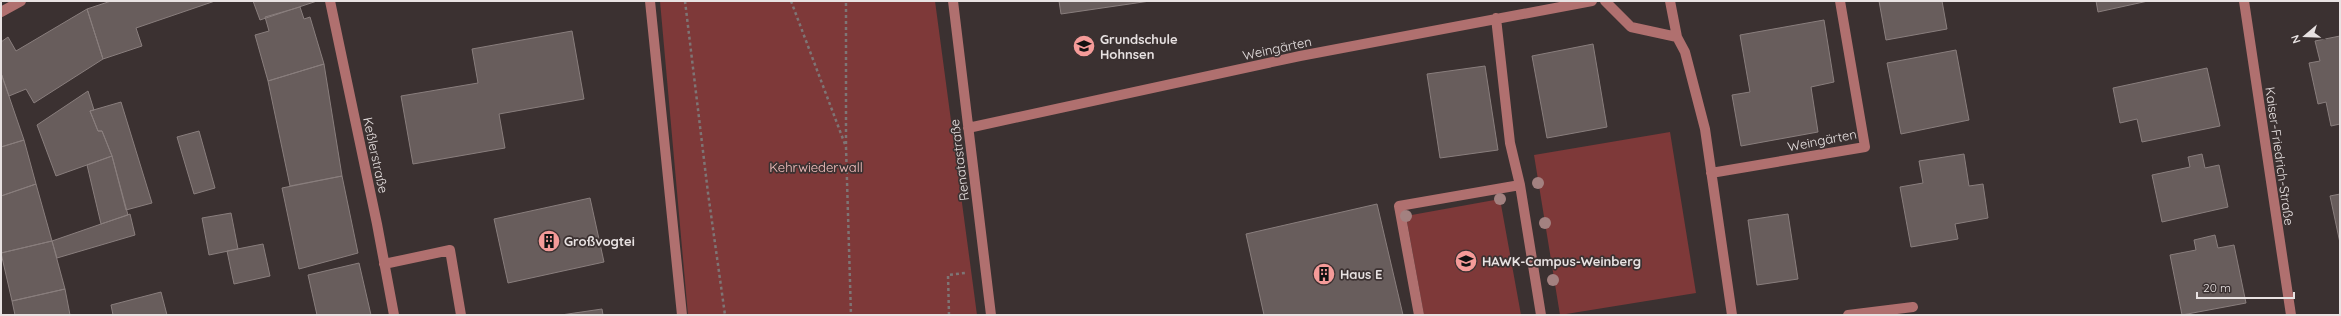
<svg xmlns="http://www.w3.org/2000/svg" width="2341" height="316" font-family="Quicksand,sans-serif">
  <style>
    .green { fill: #7e3939 }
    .building { fill: #685d5c; stroke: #897e7d }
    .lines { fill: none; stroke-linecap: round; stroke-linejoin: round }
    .path { stroke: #7e7575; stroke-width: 2.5; stroke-dasharray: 3 3; stroke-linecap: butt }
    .minor { stroke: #b0706f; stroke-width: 10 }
    .tree { fill: #a38180 }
    .labels { text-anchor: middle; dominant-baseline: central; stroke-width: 3.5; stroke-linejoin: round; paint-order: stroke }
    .poi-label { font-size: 13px; font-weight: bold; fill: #e8e2e2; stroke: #3b3131; text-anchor: start }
    .street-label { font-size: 13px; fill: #e8e2e2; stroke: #3b3131 }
    .park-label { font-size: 13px; fill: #f8c3c1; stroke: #3b3131 }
  </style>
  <rect width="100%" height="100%" fill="#3b3131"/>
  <path class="green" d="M660 1H935L977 315H688Z
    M1670 132 1696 293 1560 315 1534 155Z
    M1500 199 1521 315H1424L1406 216Z"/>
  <path class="building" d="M111 1H215L136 28 142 46 103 59 87 9Z
    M253 1H317L260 20Z
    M1059 1H1150L1061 14Z
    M1879 1H1942L1947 29 1886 40Z
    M2096 1H2148L2098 12Z
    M300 7 304 19 310 17 324 64 268 81 255 35 269 31 265 17Z
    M87 9 103 59 34 103 26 89 9 96 1 73V42L8 37 16 51Z
    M1824 20 1834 82 1811 87 1818 132 1741 146 1732 95 1750 92 1740 35Z
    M572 31 584 99 499 114 505 148 413 164 401 96 478 83 472 49Z
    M2340 36V124L2331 126 2326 102 2318 104 2309 63 2320 61 2315 41Z
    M1593 44 1607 127 1547 138 1532 56Z
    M1956 50 1969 120 1901 134 1887 63Z
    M324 64 342 176 290 186 268 81Z
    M1485 66 1498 150 1440 158 1427 74Z
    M2207 68 2220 126 2142 142 2137 119 2120 123 2113 88Z
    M1 73 24 140 1 147Z
    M88 91 94 110 90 111 98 131H102L112 156 56 176 37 125Z
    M121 102 152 203 126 210 112 156 102 131H98L90 111Z
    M199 131 215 188 194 194 177 137Z
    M24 140 36 184 1 196V147Z
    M1964 154 1969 186 1983 184 1988 218 1955 224 1958 239 1911 247 1900 187 1923 183 1919 161Z
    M2202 154 2205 168 2219 165 2228 207 2162 222 2152 175 2190 167 2188 157Z
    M112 156 128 215 101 224 87 165Z
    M342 176 358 253 299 269 282 188Z
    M36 184 52 241 1 253V196Z
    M2340 194V243L2330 196Z
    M590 198 604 262 508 283 494 219Z
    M1377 204 1403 315H1264L1246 234Z
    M231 213 238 249 209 255 202 218Z
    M130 214 135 235 57 258 52 241Z
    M1788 214 1798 279 1757 285 1748 220Z
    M2215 235 2218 248 2234 245 2246 303 2182 315 2170 255 2196 250 2194 240Z
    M52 241 65 289 12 301 1 253Z
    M263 244 270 276 234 284 227 251Z
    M359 263 371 315H317L308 275Z
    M65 289 70 315H15L12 301Z
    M161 292 167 315H113L111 305Z
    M602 309 603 315H561Z"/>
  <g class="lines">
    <path class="path" d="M685 1 708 193 725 315
      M791 1 846 147 851 315
      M846 144V1
      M949 315 948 275 965 273"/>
    <path class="minor" d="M330 1 377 224 394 315
      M650 1 682 315
      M953 1 991 315
      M1605 1 1631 27 1677 37 1685 52 1705 129 1732 315
      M1670 1 1677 37
      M2244 1 2291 315
      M1 12 21 1
      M1496 18 1510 143 1520 185 1541 315
      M968 128 1300 56 1592 1
      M1711 173 1865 147 1840 1
      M384 264 450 250 461 315
      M1419 315 1399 206 1520 185
      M1848 315 1913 307"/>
  </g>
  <g class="tree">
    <circle cx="1538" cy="183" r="6"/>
    <circle cx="1500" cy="199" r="6"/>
    <circle cx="1406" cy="216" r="6"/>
    <circle cx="1545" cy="223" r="6"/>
    <circle cx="1553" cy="280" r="6"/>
  </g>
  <defs>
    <g id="school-disc" transform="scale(1.15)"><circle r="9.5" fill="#f59b99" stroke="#3b3131"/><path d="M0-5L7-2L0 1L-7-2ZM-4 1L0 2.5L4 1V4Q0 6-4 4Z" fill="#111"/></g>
    <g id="building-disc" transform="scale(1.15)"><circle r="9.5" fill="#f59b99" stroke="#3b3131"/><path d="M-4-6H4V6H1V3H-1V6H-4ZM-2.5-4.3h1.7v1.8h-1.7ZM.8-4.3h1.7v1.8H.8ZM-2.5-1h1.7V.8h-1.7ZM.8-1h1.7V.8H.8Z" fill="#111"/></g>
    <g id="university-disc" transform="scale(1.15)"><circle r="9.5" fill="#f59b99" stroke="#3b3131"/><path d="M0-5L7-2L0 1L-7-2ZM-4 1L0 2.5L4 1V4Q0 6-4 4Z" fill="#111"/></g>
  </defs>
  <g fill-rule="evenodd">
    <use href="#school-disc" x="1084" y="46"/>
    <use href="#building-disc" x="549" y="241"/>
    <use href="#university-disc" x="1466" y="261"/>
    <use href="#building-disc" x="1324" y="274"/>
  </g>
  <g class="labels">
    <g class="poi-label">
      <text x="1100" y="39">Grundschule<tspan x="1100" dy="15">Hohnsen</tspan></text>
      <text x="564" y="241">Großvogtei</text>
      <text x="1482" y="261">HAWK-Campus-Weinberg</text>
      <text x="1340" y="274">Haus E</text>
    </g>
    <g class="street-label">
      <text transform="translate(1277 48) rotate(-12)">Weingärten</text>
      <text transform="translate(1822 140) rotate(-11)">Weingärten</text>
      <text transform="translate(376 155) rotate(78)">Keßlerstraße</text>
      <text transform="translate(2280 156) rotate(82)">Kaiser-Friedrich-Straße</text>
      <text transform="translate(959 160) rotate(-97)">Renatastraße</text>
    </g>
    <g class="park-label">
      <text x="816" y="167">Kehrwiederwall</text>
    </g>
  </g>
  <rect width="2341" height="316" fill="none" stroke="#e8e2e2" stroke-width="4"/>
  <g transform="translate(2305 36) rotate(251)" stroke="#3b3131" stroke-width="3" paint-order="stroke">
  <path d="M0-3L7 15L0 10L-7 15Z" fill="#e8e2e2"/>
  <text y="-6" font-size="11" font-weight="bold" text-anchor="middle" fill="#e8e2e2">N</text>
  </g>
  <path d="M2197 292v6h97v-6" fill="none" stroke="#e8e2e2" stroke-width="2"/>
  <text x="2203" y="292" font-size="12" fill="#e8e2e2" stroke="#3b3131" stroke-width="3" paint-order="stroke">20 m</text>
</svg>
